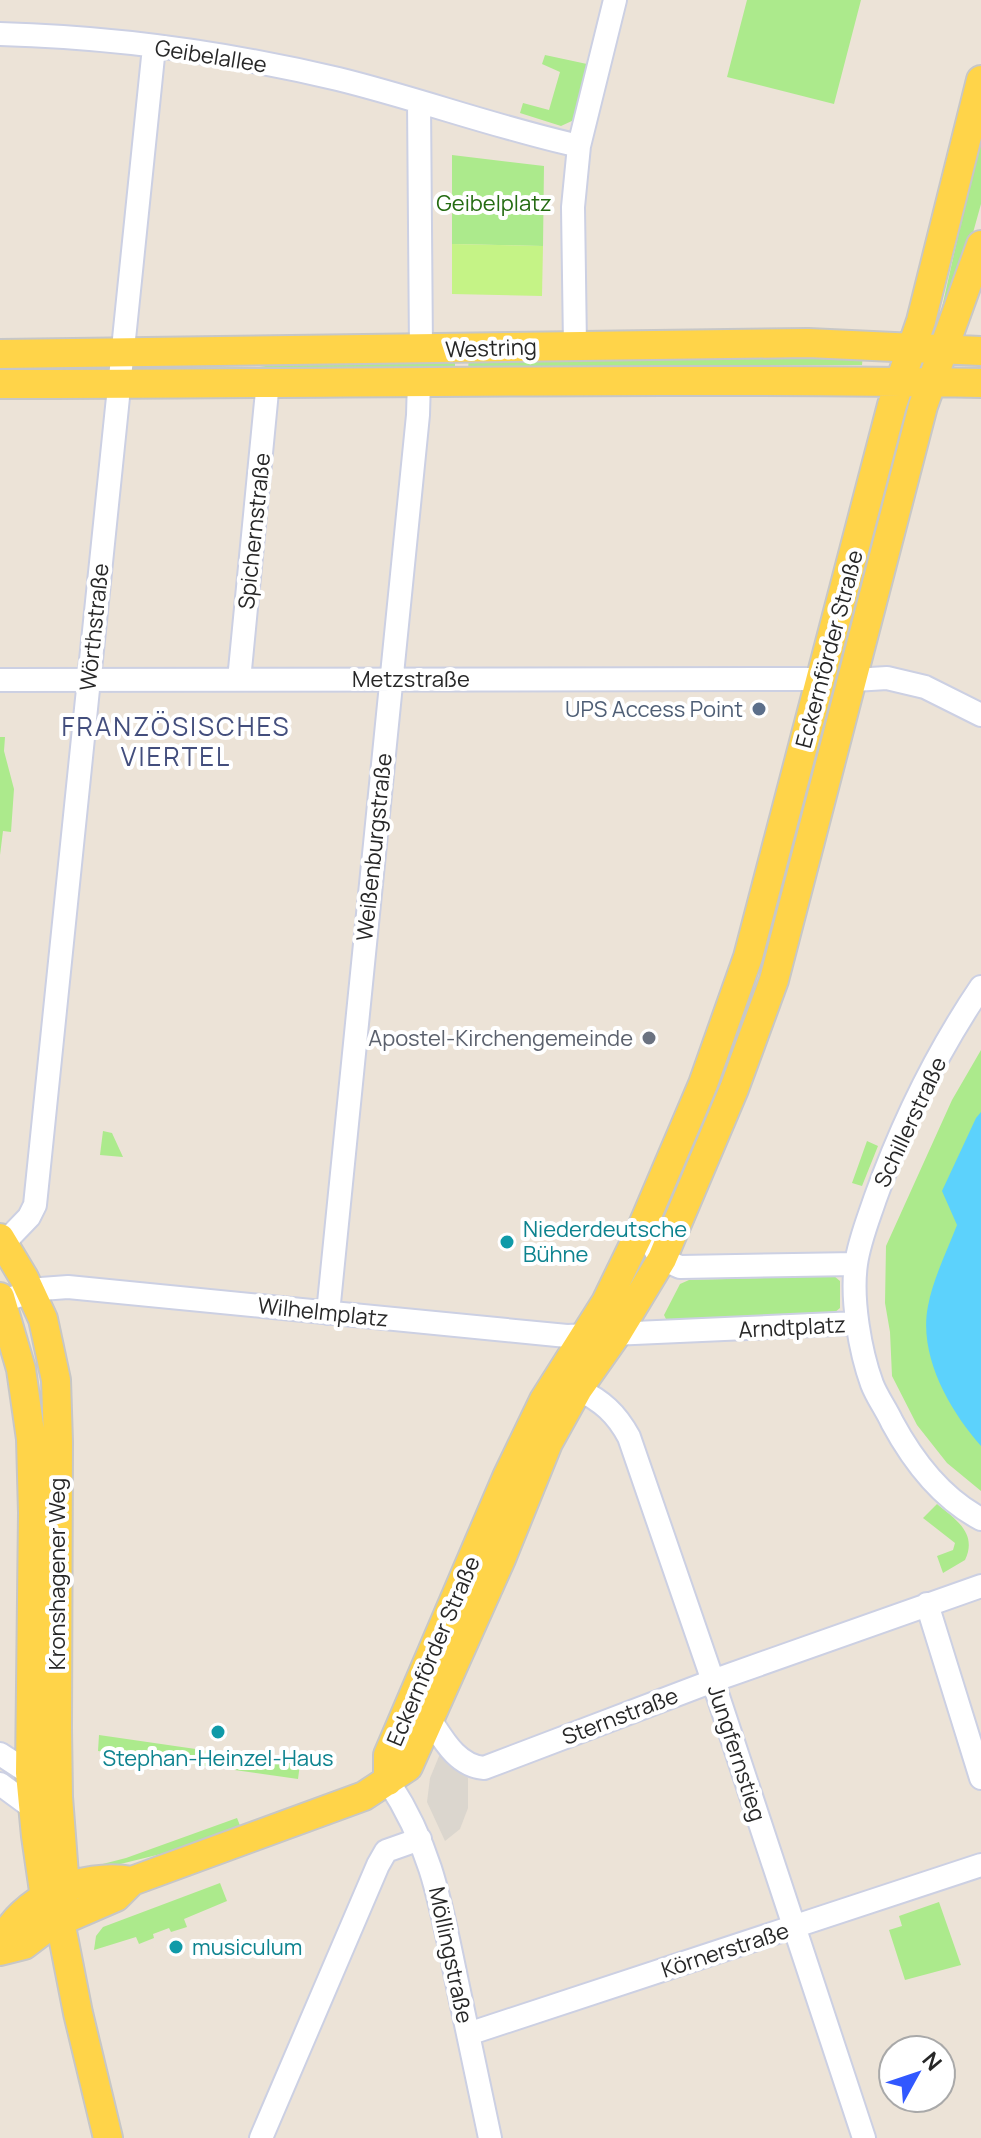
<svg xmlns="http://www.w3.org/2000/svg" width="981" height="2138" font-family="Manrope,sans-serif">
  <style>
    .green { fill: #acea8c }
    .pitch { fill: #c5f386 }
    .plaza { fill: #dbd6ce }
    .water { fill: #5cd2fc }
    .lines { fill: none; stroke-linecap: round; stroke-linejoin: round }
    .minor-casing { stroke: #ccd0e3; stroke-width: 26 }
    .major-casing { stroke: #c7c7c7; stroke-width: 32 }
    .minor { stroke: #fff; stroke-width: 22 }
    .major { stroke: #ffd449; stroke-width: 28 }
    .service-dot { fill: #5c6f8a; stroke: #fff; stroke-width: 3 }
    .worship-dot { fill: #6b7280; stroke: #fff; stroke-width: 3 }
    .culture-dot { fill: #0f9aa8; stroke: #fff; stroke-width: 3 }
    .labels { text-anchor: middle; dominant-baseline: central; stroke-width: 8; stroke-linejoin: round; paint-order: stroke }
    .street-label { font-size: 22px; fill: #272727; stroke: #fff }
    .park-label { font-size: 22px; fill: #246b11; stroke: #fff }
    .service-label { font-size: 22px; fill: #4e5e75; stroke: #fff; text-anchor: end }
    .worship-label { font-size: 22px; fill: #5b616d; stroke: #fff; text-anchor: end }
    .culture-label { font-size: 22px; fill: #0d838f; stroke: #fff; text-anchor: start }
    .quarter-label { font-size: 26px; letter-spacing: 2px; fill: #434e7d; stroke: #fff }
  </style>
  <rect width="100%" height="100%" fill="#ece3d7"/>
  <path class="green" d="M747 0H861L834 104 727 77Z
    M545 55 587 64 574 120 561 126 520 113 523 103 549 110 560 72 542 64Z
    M981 133V204L951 312H941Z
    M452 155 544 166 543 246 452 244Z
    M469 355H863L862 365H700L564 371H468Z
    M455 356V371L156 373V368L259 367 286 363Z
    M0 737H5L4 751 14 789 11 832 3 831 0 855Z
    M981 1050V1491L947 1463 917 1425 892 1376 890 1332 885 1303 886 1246 952 1100Z
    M103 1131 112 1133 123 1157 100 1155Z
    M867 1141 878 1146 862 1186 852 1183Z
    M834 1276 840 1281V1308L834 1313 667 1321 664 1315 680 1284 689 1280Z
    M937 1504C955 1519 978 1533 965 1560L943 1573 937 1556 953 1550 955 1543 923 1518Z
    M99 1735 300 1764 298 1779 98 1751Z
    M237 1818 241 1828 173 1851 92 1871 91 1867 126 1858Z
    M220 1883 227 1901 184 1919 187 1927 171 1932 169 1928 153 1934 154 1938 139 1944 136 1937 94 1950 96 1936 103 1927Z
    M939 1902 961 1965 905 1980 889 1930 902 1926 899 1916Z"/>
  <path class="pitch" d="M452 244 543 246 542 296 452 294Z"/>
  <path class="plaza" d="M442 1749 452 1757 468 1778V1808L460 1829 445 1841 427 1802 430 1778Z"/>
  <path class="water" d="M981 1112V1446C950 1411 918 1356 928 1306 933 1279 947 1251 957 1225L942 1191 976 1118Z"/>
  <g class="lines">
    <g class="minor-casing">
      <path id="minor" d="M0 34C113 37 228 53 338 79 419 99 498 128 579 146
        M419 102 421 350
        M575 346 573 207 579 146 615 0
        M0 680 822 679
        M239 680 268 381
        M854 680 887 678 925 687 981 715
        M981 987C937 1052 901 1126 875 1199 868 1220 859 1242 856 1264 851 1299 860 1351 872 1384 877 1397 886 1409 892 1422 913 1461 941 1498 981 1519
        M650 1209 655 1250 662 1259 680 1267 856 1264
        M4 1243 29 1217 35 1205 154 47
        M15 1297 41 1289 68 1287 567 1336 857 1323
        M328 1313 418 415 419 380
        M578 1389C602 1401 616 1413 629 1437L713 1681 864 2138
        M927 1604 981 1778
        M431 1721C444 1741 458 1766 484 1768L718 1679 981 1586
        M0 1754 40 1780
        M388 1781C432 1847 441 1906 457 1982 468 2034 479 2086 490 2138
        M0 1784 33 1808
        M468 2034 981 1865
        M261 2138 378 1865 386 1851 420 1839"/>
    </g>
    <g class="major-casing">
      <path id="major" d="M0 354 808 343 981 351
        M0 384C327 384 654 378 981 383
        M0 1238 24 1278 43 1319 56 1380 58 1442 57 1728 58 1797 65 1888 60 1921 78 2013 108 2138
        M0 1297 21 1369 31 1439 33 1513 30 1773 36 1836 45 1898 60 1921
        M388 1781V1755L507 1477 544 1400 606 1302 640 1232 703 1084 748 957 892 405 921 321 981 80
        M0 1945C21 1898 82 1872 132 1881
        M0 1951 24 1945 49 1926 116 1897 132 1881 364 1796 408 1767 501 1559 548 1443 578 1389 616 1335 662 1259 734 1089 774 980 923 406 981 245"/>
    </g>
    <use href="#minor" class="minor"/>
    <use href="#major" class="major"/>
  </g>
  <circle class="service-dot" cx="759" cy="709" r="8"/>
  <circle class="worship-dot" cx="649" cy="1038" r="8"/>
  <g class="culture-dot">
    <circle cx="507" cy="1242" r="8"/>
    <circle cx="218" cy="1732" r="8"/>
    <circle cx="176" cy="1947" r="8"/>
  </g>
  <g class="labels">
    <g class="street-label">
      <text transform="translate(211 56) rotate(9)">Geibelallee</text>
      <text transform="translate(491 348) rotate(-2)">Westring</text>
      <text transform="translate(254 531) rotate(-84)">Spichernstraße</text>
      <text transform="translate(94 627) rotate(-84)">Wörthstraße</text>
      <text transform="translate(829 649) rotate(-75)">Eckernförder Straße</text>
      <text x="411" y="679">Metzstraße</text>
      <text transform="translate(374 847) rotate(-84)">Weißenburgstraße</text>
      <text transform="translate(910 1122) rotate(-65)">Schillerstraße</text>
      <text transform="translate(323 1312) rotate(6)">Wilhelmplatz</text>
      <text transform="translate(792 1327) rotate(-3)">Arndtplatz</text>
      <text transform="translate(57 1574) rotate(-90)">Kronshagener Weg</text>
      <text transform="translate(433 1651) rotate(-67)">Eckernförder Straße</text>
      <text transform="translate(620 1716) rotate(-21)">Sternstraße</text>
      <text transform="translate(737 1753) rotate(72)">Jungfernstieg</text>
      <text transform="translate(725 1950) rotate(-18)">Körnerstraße</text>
      <text transform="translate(451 1955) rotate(78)">Möllingstraße</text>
    </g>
    <g class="park-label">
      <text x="494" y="203">Geibelplatz</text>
    </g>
    <g class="service-label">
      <text x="743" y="709">UPS Access Point</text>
    </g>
    <g class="worship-label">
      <text x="633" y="1038">Apostel-Kirchengemeinde</text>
    </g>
    <g class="culture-label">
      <text x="523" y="1229">Niederdeutsche<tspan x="523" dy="25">Bühne</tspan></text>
      <text x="218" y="1758" text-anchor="middle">Stephan-Heinzel-Haus</text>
      <text x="192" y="1947">musiculum</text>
    </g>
    <g class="quarter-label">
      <text x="176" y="726">FRANZÖSISCHES<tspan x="176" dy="30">VIERTEL</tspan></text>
    </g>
  </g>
  <g transform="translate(917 2074) rotate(50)"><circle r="38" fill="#ffffff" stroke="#a9a9a9" stroke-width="2"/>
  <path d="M0-6L14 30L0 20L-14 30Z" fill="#3158ff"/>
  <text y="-12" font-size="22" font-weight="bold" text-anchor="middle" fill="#272727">N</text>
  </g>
</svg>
